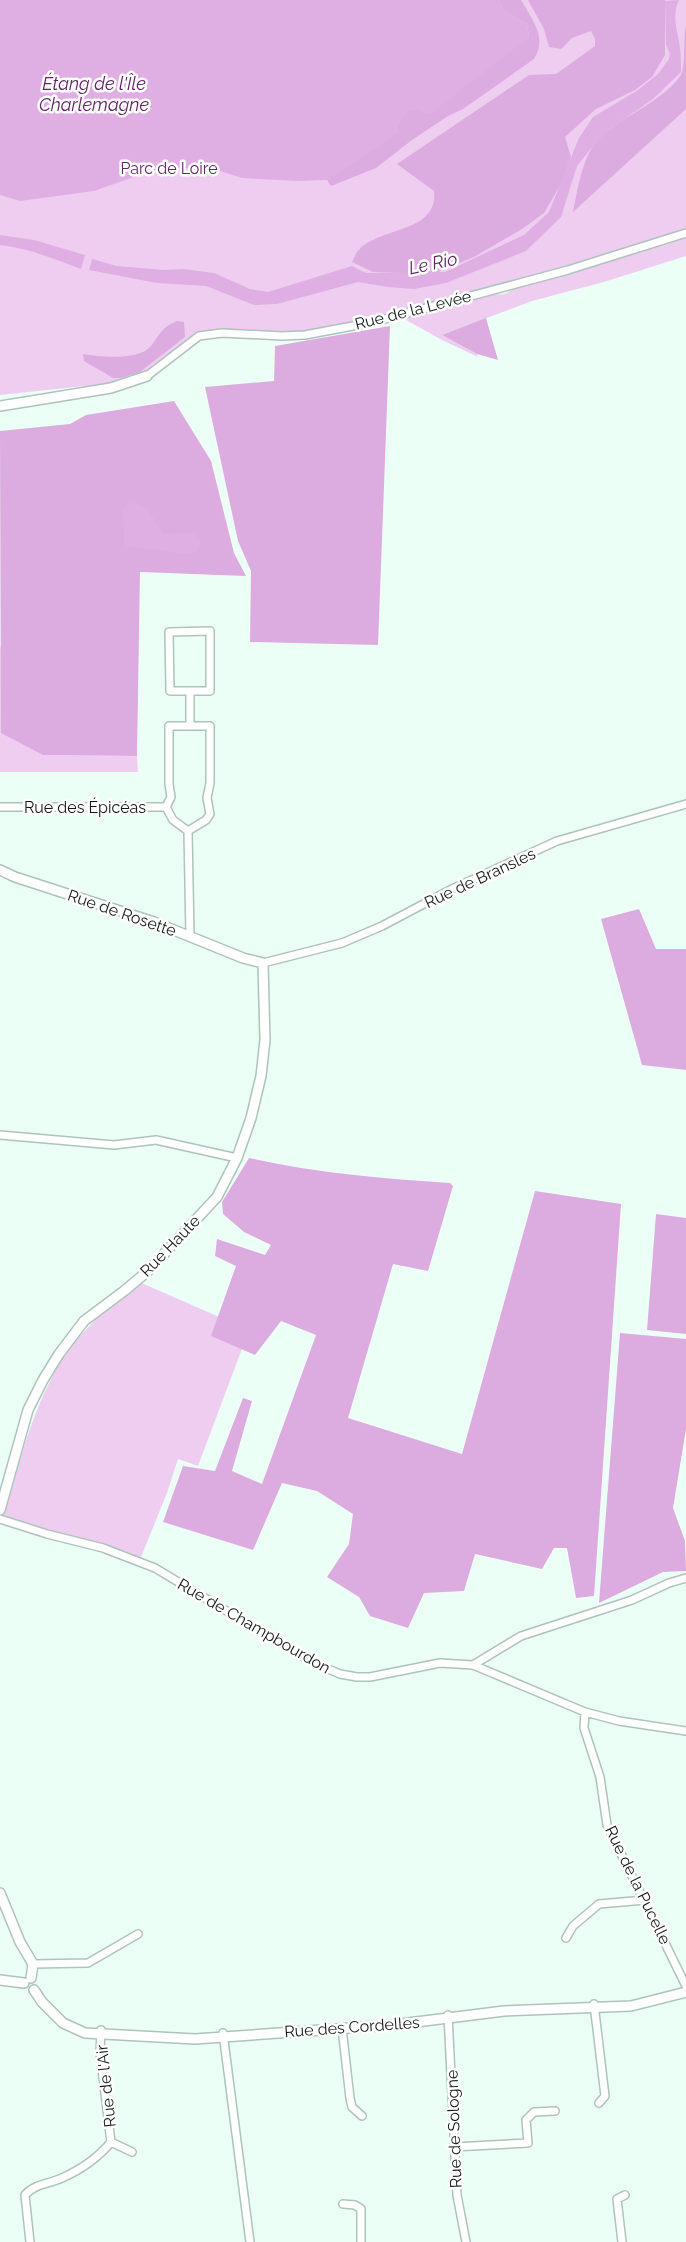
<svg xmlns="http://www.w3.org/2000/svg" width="686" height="2242" font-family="Raleway,sans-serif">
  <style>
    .green { fill: #efcdf1 }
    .forest { fill: #dcabdf }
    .water { fill: #dfaee3 }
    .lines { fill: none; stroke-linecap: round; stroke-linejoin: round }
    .minor-casing { stroke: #adc4bb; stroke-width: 10 }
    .tertiary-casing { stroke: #adc4bb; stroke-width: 12 }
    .minor { stroke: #fff; stroke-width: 7 }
    .tertiary { stroke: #fff; stroke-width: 9 }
    .labels { text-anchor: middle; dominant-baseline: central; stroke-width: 5; stroke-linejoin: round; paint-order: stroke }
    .park-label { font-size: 16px; fill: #612867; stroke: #fff }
    .street-label { font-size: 16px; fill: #111916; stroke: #fff }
    .water-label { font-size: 18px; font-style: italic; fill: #5f2564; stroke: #fff }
  </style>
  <rect width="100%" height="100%" fill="#ecfff7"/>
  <path class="green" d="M0 0H686V229L513 282 322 330 282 334 230 330 201 332 143 373 113 383 0 395Z
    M686 236V256L604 282 532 301 442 335 477 354 478 357 442 340 406 320 409 316 417 314 489 295 505 294 514 289Z
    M0 646 43 755 137 756 138 772H0Z
    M137 1281 249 1330 198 1466 178 1459 167 1493 141 1557 4 1517C19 1465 31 1412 59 1365 78 1333 109 1307 137 1281Z"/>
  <path class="forest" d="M499 0H521C532 20 548 37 534 59L463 109 448 116 412 140 376 168 331 186 327 180 398 132 397 125 409 109 418 110 529 37 527 24 503 10Z
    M528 0H665V55L652 77 635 90 596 109 565 137 571 157 561 184 544 213 522 229 474 257 433 274 373 272 352 262C354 258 356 253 359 250 379 227 439 233 434 191L397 164 529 75 556 74 595 46V39L591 31 572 38 561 49 549 47 544 29Z
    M686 25V109L573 212C577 193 580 171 589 153 607 119 658 108 681 75 686 62 683 40 686 25Z
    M486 318 498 360 477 354 442 335Z
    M177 321 184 322 185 337 140 372 120 378H113L84 361 83 354C100 357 139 361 151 346 161 333 161 328 177 321Z
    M390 326 378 645 250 642 251 571 238 541 205 387 274 381 275 346Z
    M174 401 211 461 234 553 246 576 140 572 137 756 43 755 1 733 0 431 70 424 86 415Z
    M639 909 656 949H686V1070L642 1065 601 919Z
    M249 1158C315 1173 383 1179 450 1183L453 1186 428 1271 393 1264 348 1418 462 1454 535 1191 621 1204 594 1596 576 1598 567 1548H554L542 1569 475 1554 464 1591 424 1593 408 1628 370 1616 359 1597 327 1577 349 1544 353 1514 317 1491 282 1483 253 1550 163 1522 183 1466 215 1471 243 1398 252 1401 232 1471 262 1484 316 1335 281 1321 255 1355 211 1336 236 1266 215 1256 217 1239 265 1255 271 1245 244 1232 223 1214 222 1202Z
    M656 1214 686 1218V1334L647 1330Z
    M620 1333 686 1339V1429L673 1508 685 1541 686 1571 663 1572 599 1603Z"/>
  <path class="water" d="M0 0H499L503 10 527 24 529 37 429 115 418 110H409L397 125 399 132 327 180 298 181 242 178 214 169 179 168 148 172 94 191 20 201 0 195Z
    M679 0C671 16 678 31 680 48 681 56 681 64 681 72L653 99 610 129 594 145 577 166 561 217 526 251 446 283 414 289 388 287 358 282 277 304 254 305 206 286 157 283 89 270 92 259 117 266 164 270 183 269 214 273 250 289 268 292 352 266 366 273 445 272 524 235 549 212 579 138 593 117 638 90 658 74 669 59 670 54 666 45 665 1Z
    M0 235 34 240 85 255 81 269C54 259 28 248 0 245Z
    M129 502 146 507 164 534 194 533 200 540V545L196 552 186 554 126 546 124 542 123 509Z"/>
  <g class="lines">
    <g class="minor-casing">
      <path id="minor" d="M147 376 199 336 222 333 282 336 305 335 374 322 568 270 686 233
        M210 631V691H170L169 632Z
        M190 691V726
        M169 726H210V783L207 798 210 814 206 820 188 831 173 820 166 807 171 797 169 784Z
        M0 807H166
        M188 831 190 937
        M263 963 342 943 382 926 452 889 557 841 686 804
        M0 1135 114 1145 156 1140 237 1158
        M0 1519 47 1534 103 1548 155 1568 312 1662 340 1674 357 1677H370L440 1663 473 1665 585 1712 619 1721 686 1731
        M473 1665 521 1636 632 1600 669 1583 686 1578
        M585 1712 584 1728 600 1777 607 1825 686 1986
        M566 1938 573 1926 599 1904 645 1900
        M33 1964 88 1963 138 1934
        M594 2004 605 2096 599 2103
        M448 2015 457 2195 466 2242
        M342 2028 350 2098 352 2107 362 2116
        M223 2033 250 2242
        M111 2142 132 2152
        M454 2147 528 2143 526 2120 534 2112 555 2111
        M343 2204 355 2205 361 2209V2242
        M30 2242 25 2195C34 2184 49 2184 62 2178 82 2169 98 2158 111 2142L100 2053 101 2030
        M622 2242 617 2199 625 2195"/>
    </g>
    <g class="tertiary-casing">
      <path id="tertiary" d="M0 406 111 388 147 376
        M0 870 15 877 154 922 243 958 263 963 265 1040 261 1076 251 1118 237 1158 217 1197 148 1271 124 1291 84 1321 59 1354 43 1380 28 1410 0 1510
        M0 1893 20 1942 33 1964 31 1978
        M0 1980 24 1983
        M34 1990 42 2002 63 2023 85 2033 195 2039 392 2025 504 2011 631 2006 686 1992"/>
    </g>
    <use href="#minor" class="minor"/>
    <use href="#tertiary" class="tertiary"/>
  </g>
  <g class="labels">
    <g class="park-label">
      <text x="169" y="168">Parc de Loire</text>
    </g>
    <g class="street-label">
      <text transform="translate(413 310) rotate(-14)">Rue de la Levée</text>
      <text x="85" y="807">Rue des Épicéas</text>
      <text transform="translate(480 878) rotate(-25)">Rue de Bransles</text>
      <text transform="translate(122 913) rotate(19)">Rue de Rosette</text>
      <text transform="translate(170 1246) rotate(-46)">Rue Haute</text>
      <text transform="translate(254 1626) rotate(30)">Rue de Champbourdon</text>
      <text transform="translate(638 1885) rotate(64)">Rue de la Pucelle</text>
      <text transform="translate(352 2027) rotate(-4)">Rue des Cordelles</text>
      <text transform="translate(106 2086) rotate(-96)">Rue de l'Air</text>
      <text transform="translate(454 2129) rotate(-92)">Rue de Sologne</text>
    </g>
    <g class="water-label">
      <text x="94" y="83">Étang de l'Île<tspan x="94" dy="21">Charlemagne</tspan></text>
      <text transform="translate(433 263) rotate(-12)">Le Rio</text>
    </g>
  </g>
</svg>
